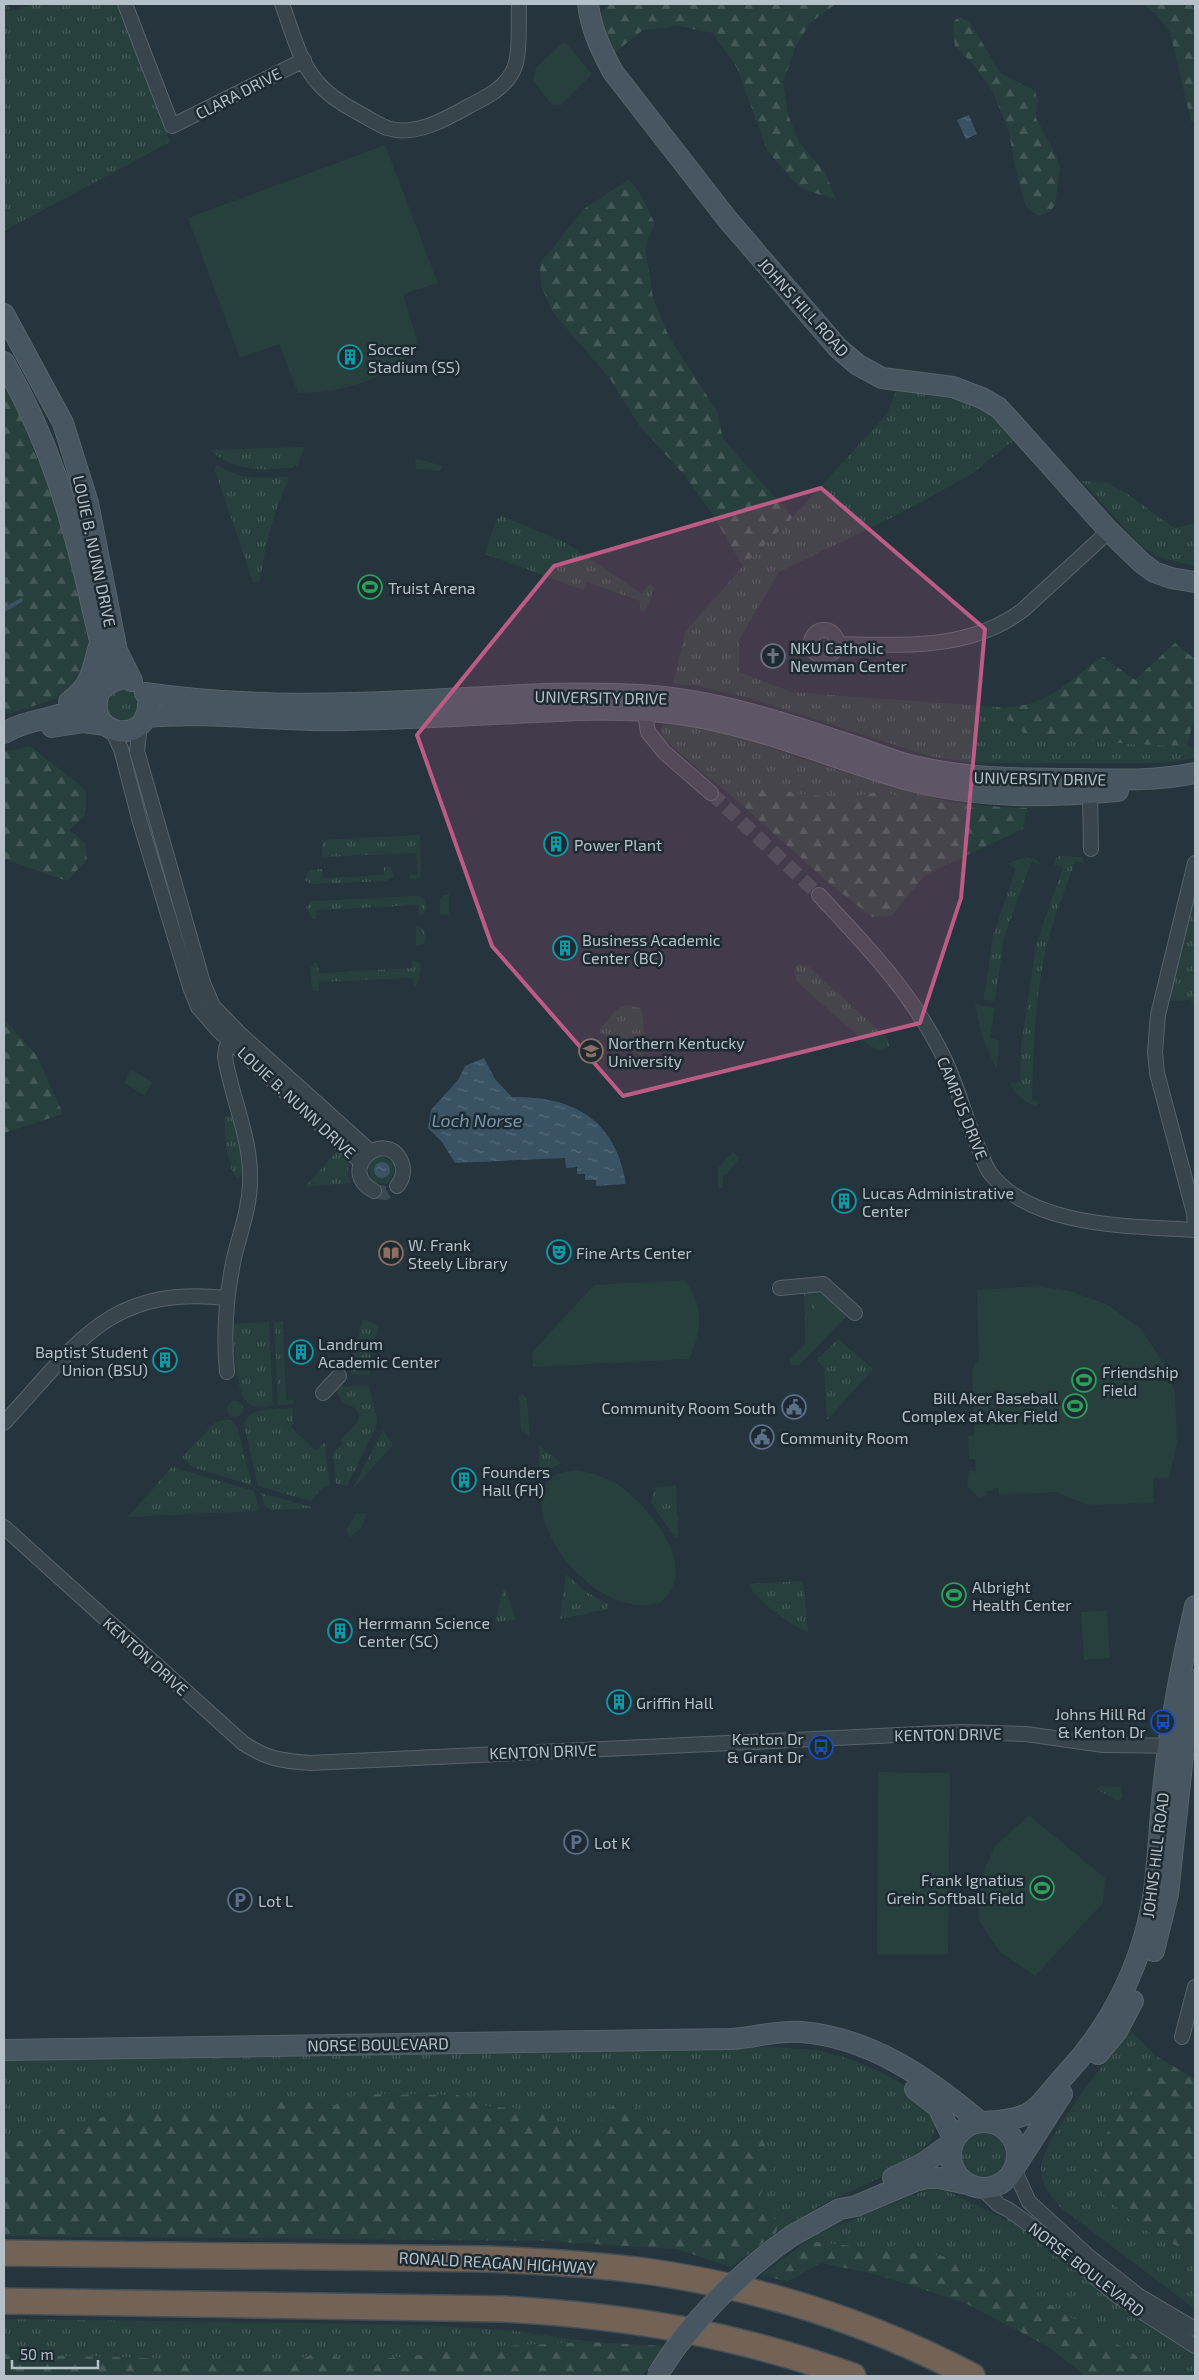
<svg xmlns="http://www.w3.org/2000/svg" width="1199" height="2380" font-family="'Exo 2',sans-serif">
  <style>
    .grass { fill: url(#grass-tufts) }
    .forest { fill: url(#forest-firs) }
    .green { fill: #28403d }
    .water { fill: url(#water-ripples) }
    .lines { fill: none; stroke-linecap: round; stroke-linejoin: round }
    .stream { stroke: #3a5364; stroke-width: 4 }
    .street-tunnel { stroke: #3b4952; stroke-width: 14; stroke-dasharray: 14 7; stroke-linecap: butt }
    .street-casing { stroke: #57636b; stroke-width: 16 }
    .secondary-casing { stroke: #57636b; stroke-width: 22 }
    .highway-casing { stroke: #445058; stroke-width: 28 }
    .street { stroke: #39454d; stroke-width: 14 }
    .secondary { stroke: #475660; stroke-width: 20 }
    .highway { stroke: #736256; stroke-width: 25 }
    .secondary-bridge-casing { stroke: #57636b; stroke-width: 22; stroke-linecap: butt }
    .secondary-bridge { stroke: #475660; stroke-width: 20 }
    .marked { fill: #bd5b87; fill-opacity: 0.2; stroke: #bd5b87; stroke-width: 4; stroke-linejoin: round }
    .labels { text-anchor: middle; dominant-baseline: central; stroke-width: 5; stroke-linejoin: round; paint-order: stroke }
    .street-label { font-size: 16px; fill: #b5c0c8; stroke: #1e2a32 }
    .poi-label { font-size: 16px; fill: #b5c0c8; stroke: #1e2a32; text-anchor: start }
    .water-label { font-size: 18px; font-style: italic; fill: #7797aa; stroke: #1e2a32 }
  </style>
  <defs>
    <pattern id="grass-tufts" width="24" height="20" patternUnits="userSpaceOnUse" patternTransform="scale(1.25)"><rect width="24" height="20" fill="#28403d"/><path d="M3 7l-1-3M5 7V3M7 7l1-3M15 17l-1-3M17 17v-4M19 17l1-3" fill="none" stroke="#455a58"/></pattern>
    <pattern id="forest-firs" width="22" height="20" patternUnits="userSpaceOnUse" patternTransform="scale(1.25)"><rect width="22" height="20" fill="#28403d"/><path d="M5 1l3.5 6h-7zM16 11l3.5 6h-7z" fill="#455a58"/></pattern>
    <pattern id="water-ripples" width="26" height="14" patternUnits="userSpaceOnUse" patternTransform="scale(1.25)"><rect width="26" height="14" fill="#3a5364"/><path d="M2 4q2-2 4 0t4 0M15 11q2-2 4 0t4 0" fill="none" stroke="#546a79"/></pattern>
  </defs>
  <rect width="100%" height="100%" fill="#25343d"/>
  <path class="grass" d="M4 4H8L11 11 32 4H116L170 142 4 231Z
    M898 386 963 397 990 410 1019 436 970 475 903 512 779 572 739 640V672L792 692 995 707 1024 733 1128 744 1187 746 1195 749V758L1166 763H977L929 756 753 699 694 685 673 684 685 632 743 566 793 517 887 414Z
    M305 447 297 466C267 471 235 473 210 450Z
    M216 465C239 479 261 480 287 476L289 480C273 512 265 545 260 581L256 583 253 582 215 471Z
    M1082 481 1105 482 1126 493 1174 528 1195 523V566L1159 557 1140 545Z
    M502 516 566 543 642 594 651 583 654 588 646 610 640 611V601L587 582 583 590 485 554 496 520Z
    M106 705a17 17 0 1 1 34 0a17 17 0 1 1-34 0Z
    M663 725C705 721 757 744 796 757 847 773 898 789 950 802L919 803 882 791 845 798 799 794 765 785 742 805 663 739 660 731Z
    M420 835 421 876 417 879 409 878V875L418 874 416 853 322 857V840Z
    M1059 856 1082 857 1084 864 1075 861C1065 891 1052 922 1045 952 1035 1001 1033 1051 1032 1101L1040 1102 1036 1106C1025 1103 1014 1094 1010 1083L1020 1082 1021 1046 1036 945 1063 867 1054 865 1056 859Z
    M1035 858 1040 864 1031 862 1004 938 995 1001 984 1000 993 935 1016 868 1007 864 1019 859Z
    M384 866 390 867 394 876 386 881 313 884 305 881 307 873 311 870 322 869 323 878 384 875Z
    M1195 892V1006L1190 1000 1168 1001Z
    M449 894V914H440V900L443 896Z
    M419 896 424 899C426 904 427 909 423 915H419V905L316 910V919H312L306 907 313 901Z
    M416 927 422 928 426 936 424 944 416 946Z
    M412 959 421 964 419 979 415 987 412 978 319 982V991H314L312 988 310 968 315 963H317L319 973 412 968Z
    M799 964 809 967 888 1039 889 1047 880 1049 871 1047 796 981 795 967Z
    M626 1005 641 1008 647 1049 642 1056 600 1033V1029L617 1009Z
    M229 1115C239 1121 241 1161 242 1174L238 1179C228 1173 223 1129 225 1117Z
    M338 1150 349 1160 348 1175 351 1183 305 1187Z
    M819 1290 825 1295 815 1306V1317L805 1328 804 1291Z
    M363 1319 379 1326 371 1351 369 1375 351 1374 352 1357Z
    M283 1321 286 1400H293V1404L278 1405 274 1322Z
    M269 1322 273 1405C267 1406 259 1408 253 1406 234 1401 235 1342 233 1324Z
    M838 1339 873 1369 827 1420 824 1368 817 1360Z
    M337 1384 344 1387 369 1385 377 1419 376 1427 347 1486 336 1484 333 1453 343 1443 340 1440 358 1422 359 1414 353 1407 343 1402 334 1387Z
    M227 1409a8 8 0 1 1 16 0a8 8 0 1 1-16 0Z
    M293 1408V1424L291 1427 316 1451 324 1443 327 1447 325 1450 330 1485 321 1489 311 1501 258 1486 244 1425C249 1405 276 1410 293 1408Z
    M224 1420 232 1421 237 1427 252 1485 192 1467 182 1457 216 1422Z
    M383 1430 393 1445 352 1490Z
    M539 1445 561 1463 550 1469 540 1480Z
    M172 1467 254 1491 259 1508 257 1511 128 1517Z
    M676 1485 678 1535 675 1538 651 1502 655 1487Z
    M261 1493 311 1507V1508L271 1510 265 1507Z
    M566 1574 585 1591 608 1604V1609L560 1619Z
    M803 1581 808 1632C794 1628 752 1598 749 1584Z
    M505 1589 516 1620 495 1622 503 1590Z
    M1100 1786 1121 1787 1122 1798 1117 1801 1100 1791 1097 1789Z
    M1130 2030 1156 2056 1107 2133 1135 2225 1195 2255V2309L1060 2207C1051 2195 1041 2186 1041 2170 1041 2140 1110 2057 1130 2030Z
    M775 2047C790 2049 806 2048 820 2051 851 2057 953 2093 932 2137 924 2156 899 2156 890 2173L819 2206 776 2233 778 2223 758 2200 773 2166 762 2138 681 2135 653 2125 625 2098 603 2134 572 2141 545 2112 479 2105 457 2095 359 2094 331 2107 287 2097 262 2109H131L12 2143 4 2140V2060Z
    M959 2155a24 24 0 1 1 48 0a24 24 0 1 1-48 0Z
    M929 2189 947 2191 1006 2220 1009 2217 1195 2350V2376H1172L1026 2291 958 2258 808 2241 818 2234Z
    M4 2319 424 2325 516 2331 592 2342 500 2346 354 2362 336 2357 328 2347 295 2361 260 2363 117 2357 4 2355Z"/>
  <path class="forest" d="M611 4H836L810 23 796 46 783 82 788 115 799 142 825 172 836 200 800 188 768 152 737 68 713 33 678 26 643 30 613 54 597 16Z
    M1143 4H1195V123L1191 121 1170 32 1156 14Z
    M960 17 970 23 1001 74 1034 90 1038 99 1036 118 1057 157 1060 169 1055 204 1051 211 1040 216 1029 210 1024 201 1015 167 1009 132 993 92 976 68 955 46 953 33 954 21Z
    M629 179 641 195 655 224 645 246 653 298 669 337 717 411 723 439 793 517 743 566 711 512 685 476 639 425 610 379 552 311 541 285 540 263 584 209Z
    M4 377 62 520 89 646 83 679 66 696 4 715Z
    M1175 643 1195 659V716L1187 746 1128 744 1024 733 995 707C1044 710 1066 684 1102 656L1135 680Z
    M30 746 86 790 85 816 69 830 85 843 87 860 67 881 4 859V752Z
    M764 785 799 794 845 798 882 791 919 803 950 802 1000 807 1027 808 1023 829 925 875 891 916 872 917 829 883 742 805Z
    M4 1019 37 1056 63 1114 4 1133Z
    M1156 2056 1195 2079V2255L1135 2225 1102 2193 1094 2170 1107 2133Z
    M359 2094 458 2095 479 2105 545 2112 572 2141 603 2134 600 2114 625 2098 653 2125 681 2135 762 2138 773 2166 758 2200 778 2224 776 2233 731 2267 677 2249 544 2241 4 2236V2140L12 2143 131 2109H262L287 2097 331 2107Z
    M808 2241 958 2258 1026 2291 1172 2376H1083L1082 2373 1047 2346 965 2303 878 2275 821 2263 786 2282 762 2274Z
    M592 2342 663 2346 645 2373 640 2376H4V2355L117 2357 260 2363 295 2361 309 2356 317 2346 328 2347 336 2357 354 2362 500 2346Z"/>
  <path class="green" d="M565 42 592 74 561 105 553 106 533 81 536 68 561 44Z
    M385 145 438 283 403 294 419 347C379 382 350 391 298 393L279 344 240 358 188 218Z
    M415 458 443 466 440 471 416 469Z
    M975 1004 995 1008 990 1038 999 1040 997 1068 995 1067 981 1033Z
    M131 1069 152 1082 145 1096 124 1083Z
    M733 1152 740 1158 727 1174H723V1188H718V1168Z
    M382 1156 393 1163 395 1172 388 1183 379 1184 371 1180 368 1167 373 1159Z
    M683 1280C688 1283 689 1286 692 1292 705 1315 699 1336 689 1359L533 1367 532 1352 594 1285Z
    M1036 1286 1070 1291 1108 1305 1141 1329 1166 1367 1175 1393 1177 1443 1169 1478H1153L1154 1503 1088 1505 1056 1492 999 1495 998 1488H993V1491H986L988 1495 978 1498 967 1486 969 1470 976 1471 975 1459H969L968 1436 974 1435 972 1370 979 1358 977 1290Z
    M825 1295 847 1316 799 1365H791L789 1360 805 1344V1328L815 1317V1306Z
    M522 1394 527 1399 530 1437 521 1431 519 1396Z
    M577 1470C591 1472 604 1477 617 1484 648 1504 702 1569 661 1602 582 1628 489 1473 577 1470Z
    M367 1513 362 1527 350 1538 346 1530 356 1514Z
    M1107 1611 1110 1658 1084 1660 1081 1612Z
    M878 1772 950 1773 948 1954H877Z
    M1029 1815 1105 1878 1103 1903 1035 1976 1000 1952 979 1921 978 1897 985 1868 995 1846Z"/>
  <path class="water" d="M969 115 977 134 966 139 957 120Z
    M484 1058 495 1079 512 1097C574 1096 616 1120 626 1184L596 1186V1180H585V1174H577V1167L566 1168 565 1158 455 1163 442 1142 428 1128 431 1110 458 1080 465 1066Z
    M374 1170a8 8 0 1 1 16 0a8 8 0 1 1-16 0Z"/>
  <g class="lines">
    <path class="stream" d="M4 610 21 600"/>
    <path class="street-tunnel" d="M711 793 819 895
      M374 1191 385 1193 397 1186"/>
    <g class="street-casing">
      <path id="street" d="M125 4 172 126 304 60
        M282 4C292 30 299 62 318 83 329 96 342 104 357 112 367 117 377 124 387 128 415 137 446 119 469 106 486 97 504 89 513 71 521 56 518 22 519 4
        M811 643a13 13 0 1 1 26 0a13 13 0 1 1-26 0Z
        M837 644C902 645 969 651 1023 610L1109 531
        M643 703 648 732 664 752 711 793
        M140 724 137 751 203 983 213 1006 240 1034 370 1151
        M112 730 121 749 140 822 190 987 198 1007 218 1030 361 1162
        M1090 794 1091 849
        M1195 863 1158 1015 1155 1052 1157 1073 1194 1213 1195 1226
        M819 895C866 945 913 994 943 1056 958 1086 965 1119 979 1149 982 1156 985 1166 990 1173 1032 1228 1131 1226 1195 1230
        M374 1191C335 1170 385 1127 401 1161 405 1170 403 1179 397 1186
        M780 1288 823 1284 855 1313
        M227 1372C223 1333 226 1297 234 1258 240 1233 249 1210 250 1184 252 1139 232 1100 225 1057L226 1048 238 1036
        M323 1393 339 1376
        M4 1423C76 1346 107 1285 226 1298
        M4 1527 243 1743C267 1759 282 1761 310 1763L961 1732 1026 1734 1103 1745 1195 1746
        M1182 2037 1195 1987
        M1014 2169 1029 2202 1087 2255 1139 2296 1195 2329
        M982 2188 999 2205 1009 2210 1055 2243 1116 2295 1195 2346"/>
    </g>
    <g class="secondary-casing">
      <path id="secondary" d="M588 4C591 29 601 50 613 72L728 220 838 348 858 365 882 378 953 387 982 398 999 408 1109 531 1142 563 1154 572 1171 578 1195 582
        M4 314 63 423 88 503 117 651 132 681
        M4 362C49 441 70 511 90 598 96 627 105 655 107 684
        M100 691C81 736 148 747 148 705
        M145 693C231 706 320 705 406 701 484 698 563 690 641 695 713 699 785 723 853 746 872 752 890 760 909 765 965 779 1021 779 1078 779 1117 780 1157 781 1195 773
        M69 702C92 684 91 674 99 646
        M145 717C213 711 280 722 348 720 404 719 460 716 516 713 570 710 625 707 679 714 759 725 835 760 912 781 980 799 1049 797 1118 791
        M52 727 84 722 105 725
        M4 733C26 719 54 720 77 708 93 701 102 683 118 680
        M1154 1951 1168 1894 1184 1746 1195 1680
        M4 2050 729 2039C754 2038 777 2030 802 2032 871 2038 928 2078 980 2122
        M1098 2054 1117 2031 1133 2001
        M915 2089 938 2107 954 2140
        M951 2155a33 33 0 1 1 66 0a33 33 0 1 1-66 0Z
        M985 2122C1038 2119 1034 2109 1067 2073 1114 2022 1144 1959 1154 1891 1159 1852 1160 1812 1165 1773 1171 1717 1182 1661 1195 1606
        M1015 2167 1062 2094
        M893 2178 925 2162 953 2142
        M793 2235 840 2209 856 2206 915 2181 927 2178H939L967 2184"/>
    </g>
    <g class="highway-casing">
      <path id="highway" d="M4 2253 486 2259C539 2261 593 2264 645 2271 759 2287 871 2323 972 2376
        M4 2301 505 2309C631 2316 734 2334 853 2376"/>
    </g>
    <use href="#street" class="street"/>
    <use href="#secondary" class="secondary"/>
    <use href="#highway" class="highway"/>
    <g class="secondary-bridge-casing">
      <path id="secondary-bridge" d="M657 2376C687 2325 744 2268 793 2235"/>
    </g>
    <use href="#secondary-bridge" class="secondary-bridge"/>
  </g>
  <path class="marked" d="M821 488 985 629 961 898 920 1023 623 1096 492 946 417 735 554 566Z"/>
  <defs>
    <g id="building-ring" transform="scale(1.25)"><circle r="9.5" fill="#1e2a32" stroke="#0f9aa8" stroke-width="1.5"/><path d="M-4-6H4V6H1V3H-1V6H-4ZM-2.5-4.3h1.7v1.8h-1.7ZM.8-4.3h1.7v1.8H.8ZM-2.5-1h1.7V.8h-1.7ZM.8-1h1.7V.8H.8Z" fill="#0f9aa8"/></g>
    <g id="stadium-ring" transform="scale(1.25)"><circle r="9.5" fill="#1e2a32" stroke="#2e9e5b" stroke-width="1.5"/><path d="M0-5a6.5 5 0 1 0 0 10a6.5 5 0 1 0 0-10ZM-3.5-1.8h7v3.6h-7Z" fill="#2e9e5b"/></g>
    <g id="church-ring" transform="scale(1.25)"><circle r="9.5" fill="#1e2a32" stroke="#6b7280" stroke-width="1.5"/><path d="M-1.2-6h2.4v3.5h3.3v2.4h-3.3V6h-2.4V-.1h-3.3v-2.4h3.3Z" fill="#6b7280"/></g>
    <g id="university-ring" transform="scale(1.25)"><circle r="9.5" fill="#1e2a32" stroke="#8d6e63" stroke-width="1.5"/><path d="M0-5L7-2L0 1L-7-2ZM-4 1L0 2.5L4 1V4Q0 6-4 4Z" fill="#8d6e63"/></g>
    <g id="theatre-ring" transform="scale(1.25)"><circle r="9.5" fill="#1e2a32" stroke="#0f9aa8" stroke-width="1.5"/><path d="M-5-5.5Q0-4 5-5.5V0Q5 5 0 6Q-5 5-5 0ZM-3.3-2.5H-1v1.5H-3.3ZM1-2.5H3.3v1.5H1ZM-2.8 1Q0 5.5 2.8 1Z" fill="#0f9aa8"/></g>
    <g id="library-ring" transform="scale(1.25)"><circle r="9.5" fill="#1e2a32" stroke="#8d6e63" stroke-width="1.5"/><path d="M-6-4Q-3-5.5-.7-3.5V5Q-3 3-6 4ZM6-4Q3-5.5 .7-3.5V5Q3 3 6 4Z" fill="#8d6e63"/></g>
    <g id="civic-ring" transform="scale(1.25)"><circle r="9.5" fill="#1e2a32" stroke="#5c6f8a" stroke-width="1.5"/><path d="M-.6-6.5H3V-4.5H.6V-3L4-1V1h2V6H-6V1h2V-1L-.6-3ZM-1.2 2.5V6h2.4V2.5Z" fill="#5c6f8a"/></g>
    <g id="bus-ring" transform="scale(1.25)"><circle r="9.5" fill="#1e2a32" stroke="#1a4fb4" stroke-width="1.5"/><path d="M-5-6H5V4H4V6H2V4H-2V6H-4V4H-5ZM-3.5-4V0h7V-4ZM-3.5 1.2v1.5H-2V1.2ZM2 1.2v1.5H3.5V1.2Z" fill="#1a4fb4"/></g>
    <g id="parking-ring" transform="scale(1.25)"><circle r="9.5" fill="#1e2a32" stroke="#5c6f8a" stroke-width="1.5"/><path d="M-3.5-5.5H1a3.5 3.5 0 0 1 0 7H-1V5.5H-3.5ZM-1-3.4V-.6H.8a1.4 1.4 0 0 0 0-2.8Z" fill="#5c6f8a"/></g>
  </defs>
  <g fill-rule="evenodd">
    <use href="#building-ring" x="350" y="357"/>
    <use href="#stadium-ring" x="370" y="587"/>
    <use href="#church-ring" x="773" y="656"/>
    <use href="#building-ring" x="556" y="844"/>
    <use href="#building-ring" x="565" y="948"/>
    <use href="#university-ring" x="591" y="1051"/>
    <use href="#building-ring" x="844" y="1201"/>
    <use href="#theatre-ring" x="559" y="1252"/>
    <use href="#library-ring" x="391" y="1253"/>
    <use href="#building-ring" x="301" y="1352"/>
    <use href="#building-ring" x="165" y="1360"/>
    <use href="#stadium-ring" x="1084" y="1380"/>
    <use href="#stadium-ring" x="1075" y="1406"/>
    <use href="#civic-ring" x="794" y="1407"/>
    <use href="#civic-ring" x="762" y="1437"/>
    <use href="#building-ring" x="464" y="1480"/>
    <use href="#stadium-ring" x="954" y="1595"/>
    <use href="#building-ring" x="340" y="1631"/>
    <use href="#building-ring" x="619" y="1702"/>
    <use href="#bus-ring" x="1163" y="1722"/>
    <use href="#bus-ring" x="821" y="1747"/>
    <use href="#parking-ring" x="576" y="1842"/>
    <use href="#stadium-ring" x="1042" y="1888"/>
    <use href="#parking-ring" x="240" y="1900"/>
  </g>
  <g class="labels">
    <g class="street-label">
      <text transform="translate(238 93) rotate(-27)">CLARA DRIVE</text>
      <text transform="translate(804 307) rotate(48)">JOHNS HILL ROAD</text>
      <text transform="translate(95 551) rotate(78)">LOUIE B. NUNN DRIVE</text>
      <text transform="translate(601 697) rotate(1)">UNIVERSITY DRIVE</text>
      <text transform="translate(1040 778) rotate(1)">UNIVERSITY DRIVE</text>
      <text transform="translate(297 1102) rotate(43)">LOUIE B. NUNN DRIVE</text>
      <text transform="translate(963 1108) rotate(68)">CAMPUS DRIVE</text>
      <text transform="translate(146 1656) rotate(42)">KENTON DRIVE</text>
      <text transform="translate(948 1734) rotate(-1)">KENTON DRIVE</text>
      <text transform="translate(543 1751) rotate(-2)">KENTON DRIVE</text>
      <text transform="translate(1155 1855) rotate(-83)">JOHNS HILL ROAD</text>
      <text transform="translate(378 2044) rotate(-1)">NORSE BOULEVARD</text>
      <text transform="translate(497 2262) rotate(3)">RONALD REAGAN HIGHWAY</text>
      <text transform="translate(1087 2269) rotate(38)">NORSE BOULEVARD</text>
    </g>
    <g class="poi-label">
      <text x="368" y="348">Soccer<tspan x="368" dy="18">Stadium (SS)</tspan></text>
      <text x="388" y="587">Truist Arena</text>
      <text x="790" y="647">NKU Catholic<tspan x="790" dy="18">Newman Center</tspan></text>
      <text x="574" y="844">Power Plant</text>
      <text x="582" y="939">Business Academic<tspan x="582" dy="18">Center (BC)</tspan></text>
      <text x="608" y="1042">Northern Kentucky<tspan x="608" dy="18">University</tspan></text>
      <text x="862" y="1192">Lucas Administrative<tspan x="862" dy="18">Center</tspan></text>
      <text x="408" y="1244">W. Frank<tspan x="408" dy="18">Steely Library</tspan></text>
      <text x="576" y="1252">Fine Arts Center</text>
      <text x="318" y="1343">Landrum<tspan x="318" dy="18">Academic Center</tspan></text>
      <text x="148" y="1351" text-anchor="end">Baptist Student<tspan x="148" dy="18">Union (BSU)</tspan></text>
      <text x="1102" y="1371">Friendship<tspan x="1102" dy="18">Field</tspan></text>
      <text x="1058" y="1397" text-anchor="end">Bill Aker Baseball<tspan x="1058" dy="18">Complex at Aker Field</tspan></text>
      <text x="776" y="1407" text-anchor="end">Community Room South</text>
      <text x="780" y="1437">Community Room</text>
      <text x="482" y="1471">Founders<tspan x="482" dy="18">Hall (FH)</tspan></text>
      <text x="972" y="1586">Albright<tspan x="972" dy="18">Health Center</tspan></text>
      <text x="358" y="1622">Herrmann Science<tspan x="358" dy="18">Center (SC)</tspan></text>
      <text x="636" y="1702">Griffin Hall</text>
      <text x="1146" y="1713" text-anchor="end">Johns Hill Rd<tspan x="1146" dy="18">&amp; Kenton Dr</tspan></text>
      <text x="804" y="1738" text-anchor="end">Kenton Dr<tspan x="804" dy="18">&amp; Grant Dr</tspan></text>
      <text x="594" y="1842">Lot K</text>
      <text x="1024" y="1879" text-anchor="end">Frank Ignatius<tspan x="1024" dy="18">Grein Softball Field</tspan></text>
      <text x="258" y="1900">Lot L</text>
    </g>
    <g class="water-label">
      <text x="477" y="1120">Loch Norse</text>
    </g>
  </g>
  <rect width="1199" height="2380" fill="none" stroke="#b5c0c8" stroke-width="10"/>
  <path d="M12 2360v8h86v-8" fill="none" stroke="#b5c0c8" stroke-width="2.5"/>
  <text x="20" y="2360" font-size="15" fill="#b5c0c8" stroke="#1e2a32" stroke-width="4" paint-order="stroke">50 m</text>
</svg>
